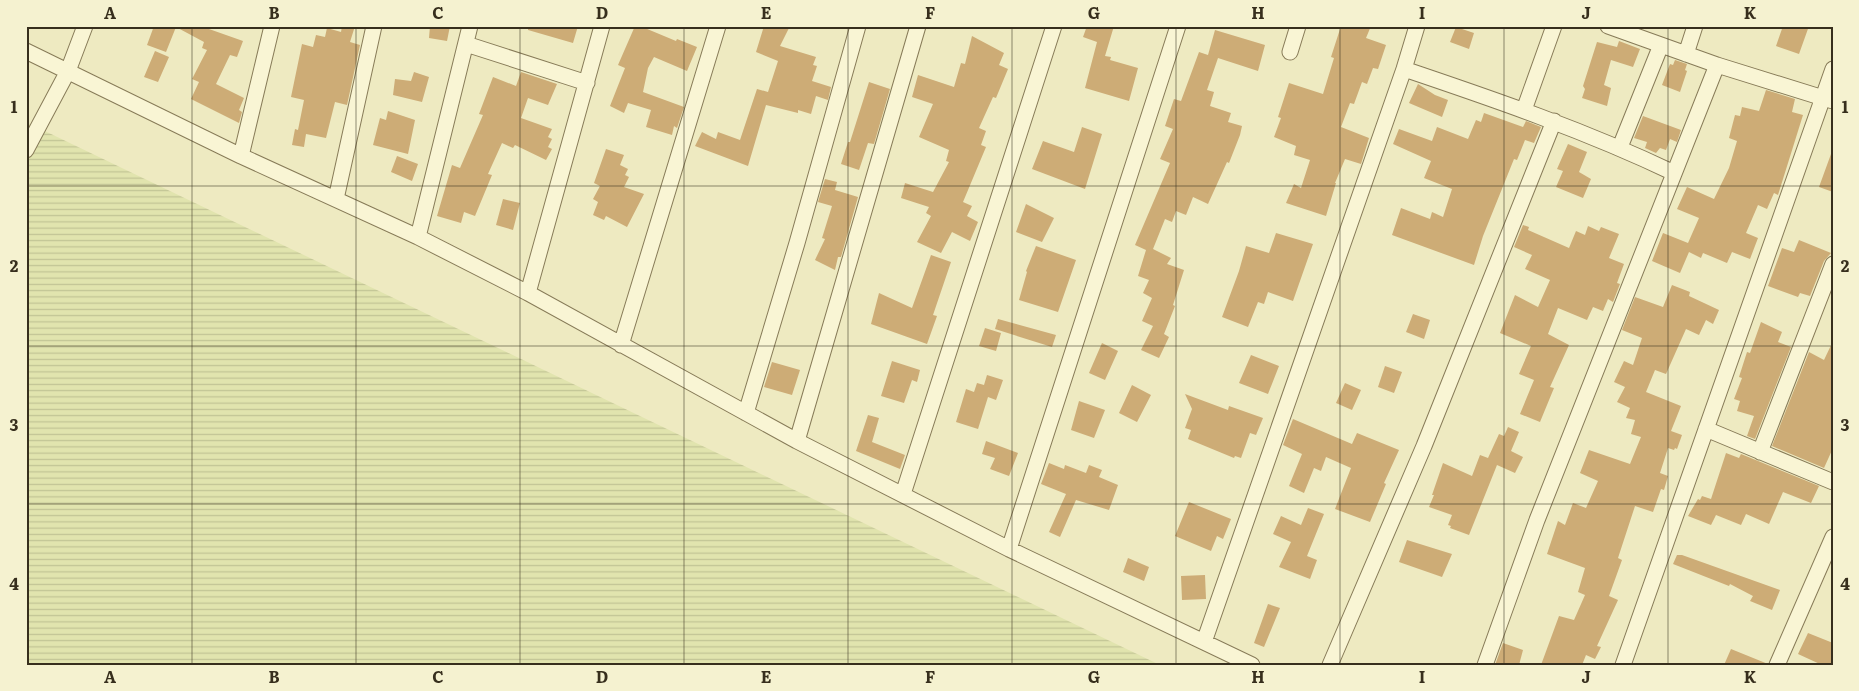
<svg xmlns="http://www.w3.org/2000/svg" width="1859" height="691" font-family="Literata,serif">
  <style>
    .farmland { fill: url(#farmland-rules) }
    .building { fill: #cdac76 }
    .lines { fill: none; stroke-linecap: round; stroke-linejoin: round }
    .minor-casing { stroke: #877b58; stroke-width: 17 }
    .minor { stroke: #f9f5d4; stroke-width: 15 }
    .grid { fill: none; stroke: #372f1d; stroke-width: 1; stroke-opacity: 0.55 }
    .neatline { fill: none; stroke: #372f1d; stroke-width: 2 }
    .grid-label { font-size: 16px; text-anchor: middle; font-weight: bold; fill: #372f1d }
  </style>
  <defs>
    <pattern id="farmland-rules" width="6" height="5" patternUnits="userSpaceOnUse" patternTransform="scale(1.25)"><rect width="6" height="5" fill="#e1e4ae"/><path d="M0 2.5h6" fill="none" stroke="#c2c495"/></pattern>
  </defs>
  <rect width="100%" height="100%" fill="#eeeac1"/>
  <path class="farmland" d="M26 122 1160 665H26Z"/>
  <path class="building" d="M154 26H210L209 29 243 41 237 57 230 55 216 84 244 98 239 110 242 112 239 123 191 99 199 82 192 79 207 50 202 48 204 42 176 27 166 52 147 45Z
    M342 26H355L350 42 360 45 347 105 335 102 326 138 306 134 304 147 292 145 295 129 298 130 304 100 291 97 302 44 313 47 316 35 325 37 327 28 341 32Z
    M430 26H450L447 41 429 38Z
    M528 26H578L573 43 528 30Z
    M635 26H640L676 41 677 39 697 47 687 71 654 57 648 68 643 92 684 107 677 128 674 126 672 135 646 127 651 110 628 103 624 113 610 106 625 68 618 65Z
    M764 26H790L780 46 816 57 813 65 817 66 812 81 831 87 828 100 816 96 811 114 798 110V113L766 105 748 166 695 146 702 132 716 139 718 132 740 140 757 89 768 92 778 61 756 52Z
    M1087 26H1114L1105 56 1111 57 1110 60 1138 68 1129 101 1085 88 1097 42 1083 37Z
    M1341 26H1371L1366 38 1386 45 1378 69 1373 68 1367 84 1362 82 1354 104 1350 103 1341 127 1369 138 1361 164 1345 159 1335 183H1336L1326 216 1286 203 1294 184 1301 188 1310 160 1294 155 1296 146 1274 137 1281 118 1278 117 1289 83 1323 94 1334 58 1331 57Z
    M1783 26H1809L1799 54 1776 46Z
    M1456 27 1474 33 1469 49 1450 42Z
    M1215 30 1265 45 1258 71 1218 58 1207 90 1214 92 1210 106 1231 113 1228 122 1242 126 1240 135 1229 163 1227 162 1208 204 1193 197 1186 215 1176 211 1172 222 1165 219 1153 249 1171 258 1167 264 1184 270 1173 305 1175 306 1164 334 1169 337 1159 358 1141 350 1153 326 1142 321 1152 298 1143 293 1149 280 1138 276 1146 250 1135 245 1170 163 1160 159 1173 129 1165 126 1174 99 1181 101 1199 52 1208 55Z
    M972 36 1004 53 999 65 1008 69 996 98 993 97 979 128 986 131 981 145 986 147 963 202 972 206 967 216 978 222 970 241 952 232 941 253 917 242 931 216 926 213 929 207 901 198 905 183 933 192 949 162 946 161 949 150 919 137 933 104 912 97 918 75 954 87 961 63 965 64Z
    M1619 41 1640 49 1633 67 1611 60 1604 85 1611 88 1607 106 1582 98 1585 89 1583 86 1597 42 1617 47Z
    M155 51 169 57 158 82 144 77Z
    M1675 60 1687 64 1685 70 1687 71 1680 92 1662 85 1670 64 1673 65Z
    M414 72 429 77 422 102 393 95 395 79 411 81Z
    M521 72 557 84 548 105 528 98 521 118 552 129 548 137 552 139 548 147 552 149 546 160 515 145 513 148 502 143 488 174 492 175 475 216 464 212 461 223 437 216 452 165 460 168 483 115 479 114 493 77 516 86Z
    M869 82 890 89 874 144 868 143 859 170 841 164 848 142H850Z
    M1418 84 1435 95 1448 100 1442 117 1409 103Z
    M1766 90 1795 99 1792 112 1803 115 1778 195 1774 193 1767 209 1758 205 1746 233 1758 238 1750 259 1732 252 1727 263 1703 253 1701 258 1689 252 1680 273 1652 261 1663 233 1688 243 1699 218 1677 209 1687 187 1714 199 1729 168 1737 141 1729 138 1735 115 1740 116 1742 107 1759 111Z
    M388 111 415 120 408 154 373 145 380 118 386 120Z
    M1484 113 1523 127 1526 121 1541 127 1534 143 1525 140 1517 160 1514 159 1483 236 1474 265 1392 235 1401 208 1430 219 1432 212 1443 217 1452 189 1424 178 1431 161 1393 144 1399 129 1432 141 1437 127 1468 139 1476 120 1481 122Z
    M1643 116 1681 130 1677 142 1670 139 1666 150 1660 148 1656 153 1645 148 1647 142 1634 138Z
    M1082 127 1102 134 1085 189 1032 169 1043 141 1074 152Z
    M1568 144 1587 152 1579 172 1591 179 1583 198 1556 187 1563 171 1557 169Z
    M606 149 624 155 620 165 628 169 625 175 629 177 624 187 644 194 627 227 606 216 604 220 593 215 598 202 593 199 600 186 594 183Z
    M1831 154H1833V192L1819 187Z
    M397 156 418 164 412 181 391 172Z
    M825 179 837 182 835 190 858 197 841 257H838L835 270 815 260 825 239 822 238 832 206 818 202Z
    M503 199 520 203 513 230 496 225Z
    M1026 204 1054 218 1042 242 1016 232Z
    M1523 225 1529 227 1528 230 1569 248 1576 231 1585 235 1588 226 1599 231 1601 227 1619 234 1609 258 1624 264 1617 283 1620 284 1613 302 1608 299 1603 311 1593 307 1587 320 1558 308 1548 334 1569 345 1550 387 1554 388 1540 422 1520 414 1534 380 1519 374 1531 346 1500 333 1515 295 1538 307 1550 280 1525 269 1532 255 1514 247Z
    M1276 233 1313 244 1293 301 1268 292 1264 304 1258 302 1248 327 1222 317 1239 271 1246 246 1269 253Z
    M1799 240 1831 253 1824 261 1810 296 1800 293 1798 297 1768 286 1782 248 1794 252Z
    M1036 246 1076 260 1058 312 1019 300 1027 272 1026 271Z
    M931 255 951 262 933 315 937 316 927 344 871 324 879 293 912 308Z
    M1672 285 1690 292 1689 296 1719 310 1713 324 1706 320 1699 335 1686 329 1666 374 1655 370 1646 392 1681 406 1671 431 1682 435 1677 449 1675 448 1674 450 1668 448 1660 473 1668 476 1664 490 1661 489 1653 512 1635 506 1618 558 1622 560 1609 596 1618 600 1597 646 1601 647 1595 659 1586 655 1582 665H1541L1559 616 1574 620 1585 595 1578 592 1585 568 1547 554 1558 521 1565 525 1573 503 1586 508 1598 481 1580 473 1589 450 1630 464 1641 437 1631 434 1635 420 1626 418 1630 408 1617 402 1625 387 1614 382 1624 361 1633 365 1642 338 1622 330 1635 297 1663 307Z
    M1413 314 1430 320 1424 339 1406 332Z
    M998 319 1056 335 1052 347 995 329Z
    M1761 322 1782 332 1778 342 1791 347 1755 439 1747 436 1754 416 1737 411 1740 401 1734 399 1742 378 1739 377 1747 352 1750 353Z
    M985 328 1001 333 996 351 979 346Z
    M1833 341V448L1824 468 1772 446 1809 352 1824 360Z
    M1102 343 1118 351 1105 380 1089 373Z
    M1251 355 1279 366 1268 394 1239 383Z
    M892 361 920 370 917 382 912 380 904 403 881 396Z
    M772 362 800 370 792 395 764 387Z
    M1385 366 1402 372 1394 393 1378 387Z
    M987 375 1003 380 996 400 988 397 978 429 956 422 966 389 974 392 977 383 984 385Z
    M1345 383 1361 390 1352 410 1336 403Z
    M1132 385 1151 395 1137 422 1119 413Z
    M1185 394 1228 410 1229 406 1263 418 1256 435 1250 433 1241 458 1235 456 1234 458 1188 439 1191 430 1185 428 1192 409Z
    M1079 401 1105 410 1094 438 1071 430Z
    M868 415 879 418 872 442 905 455 900 469 856 451Z
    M1293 419 1352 444 1357 433 1399 450 1384 483 1386 484 1370 522 1335 509 1351 468 1326 457 1321 471 1314 468 1304 493 1289 486 1302 454 1283 445Z
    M1508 427 1519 432 1511 451 1523 457 1515 473 1497 465 1469 535 1450 528 1451 526 1448 525 1452 515 1429 507 1434 495H1432L1443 463 1472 476 1480 455 1488 458 1499 434 1504 436Z
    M986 441 1018 453 1009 476 990 469 995 458 982 454Z
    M1726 453 1739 458 1741 454 1819 486 1811 503 1783 492 1769 524 1746 514 1741 525 1716 515 1711 525 1688 516 1698 499 1700 500 1702 496 1711 499Z
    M1049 463 1064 469 1065 465 1086 473 1089 465 1102 470 1099 477 1118 485 1109 510 1076 500 1060 537 1049 532 1066 494 1041 484Z
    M1189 502 1231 519 1223 539 1217 536 1211 551 1175 536Z
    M1308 508 1324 514 1307 556 1317 560 1310 579 1279 567 1291 542 1273 534 1281 516 1301 525Z
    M1407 540 1452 554 1442 577 1399 562Z
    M1677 555H1682L1780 590 1772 610 1750 601 1753 596 1730 584 1729 586 1673 564Z
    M1128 558 1149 567 1144 581 1123 572Z
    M1205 575 1206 599 1182 600 1181 576Z
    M1268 604 1280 608 1264 647 1254 643Z
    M1808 633 1833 643V665H1822L1798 654Z
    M1503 643 1523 650 1519 665H1495Z
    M1731 649 1768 664V665H1724Z"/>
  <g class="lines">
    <g class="minor-casing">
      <path id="minor" d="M1608 26 1717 65 1833 101
        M466 44 587 83
        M26 51 241 156 418 237 528 293 797 441 1009 549 1252 665
        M1290 52 1298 26
        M1686 54 1695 26
        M1404 69C1496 100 1586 131 1674 173
        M1524 110 1554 26
        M1620 147 1661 45
        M26 150 68 71 85 26
        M241 156 272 26
        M336 199 374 26
        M418 237 470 26
        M528 293 602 26
        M621 345 718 26
        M746 413 797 243 858 26
        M1706 429 1833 482
        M797 441 918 26
        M1760 452 1833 264
        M903 494 1054 26
        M1009 549 1178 26
        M1204 642 1404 69 1417 26
        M1330 665 1424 446 1554 121
        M1485 665 1537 520 1717 65
        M1623 665 1833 69
        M1777 665 1833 537"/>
    </g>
    <use href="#minor" class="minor"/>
  </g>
  <path class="grid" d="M192 26V665M356 26V665M520 26V665M684 26V665M848 26V665M1012 26V665M1176 26V665M1340 26V665M1504 26V665M1668 26V665M26 186H1833M26 346H1833M26 504H1833"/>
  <rect width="1859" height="691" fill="none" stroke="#f5f2d0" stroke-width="55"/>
  <rect x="28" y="28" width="1804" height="636" class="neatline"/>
  <g class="grid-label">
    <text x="110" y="19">A</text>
    <text x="274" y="19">B</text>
    <text x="438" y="19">C</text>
    <text x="602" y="19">D</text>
    <text x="766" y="19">E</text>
    <text x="930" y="19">F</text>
    <text x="1094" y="19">G</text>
    <text x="1258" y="19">H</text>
    <text x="1422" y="19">I</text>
    <text x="1586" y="19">J</text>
    <text x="1750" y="19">K</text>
    <text x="14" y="113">1</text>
    <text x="1845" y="113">1</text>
    <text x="14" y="272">2</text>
    <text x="1845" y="272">2</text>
    <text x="14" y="431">3</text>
    <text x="1845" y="431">3</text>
    <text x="14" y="590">4</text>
    <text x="1845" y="590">4</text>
    <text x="110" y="683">A</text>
    <text x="274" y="683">B</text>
    <text x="438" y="683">C</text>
    <text x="602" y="683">D</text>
    <text x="766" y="683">E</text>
    <text x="930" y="683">F</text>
    <text x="1094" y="683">G</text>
    <text x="1258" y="683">H</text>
    <text x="1422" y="683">I</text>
    <text x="1586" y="683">J</text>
    <text x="1750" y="683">K</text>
  </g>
</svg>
